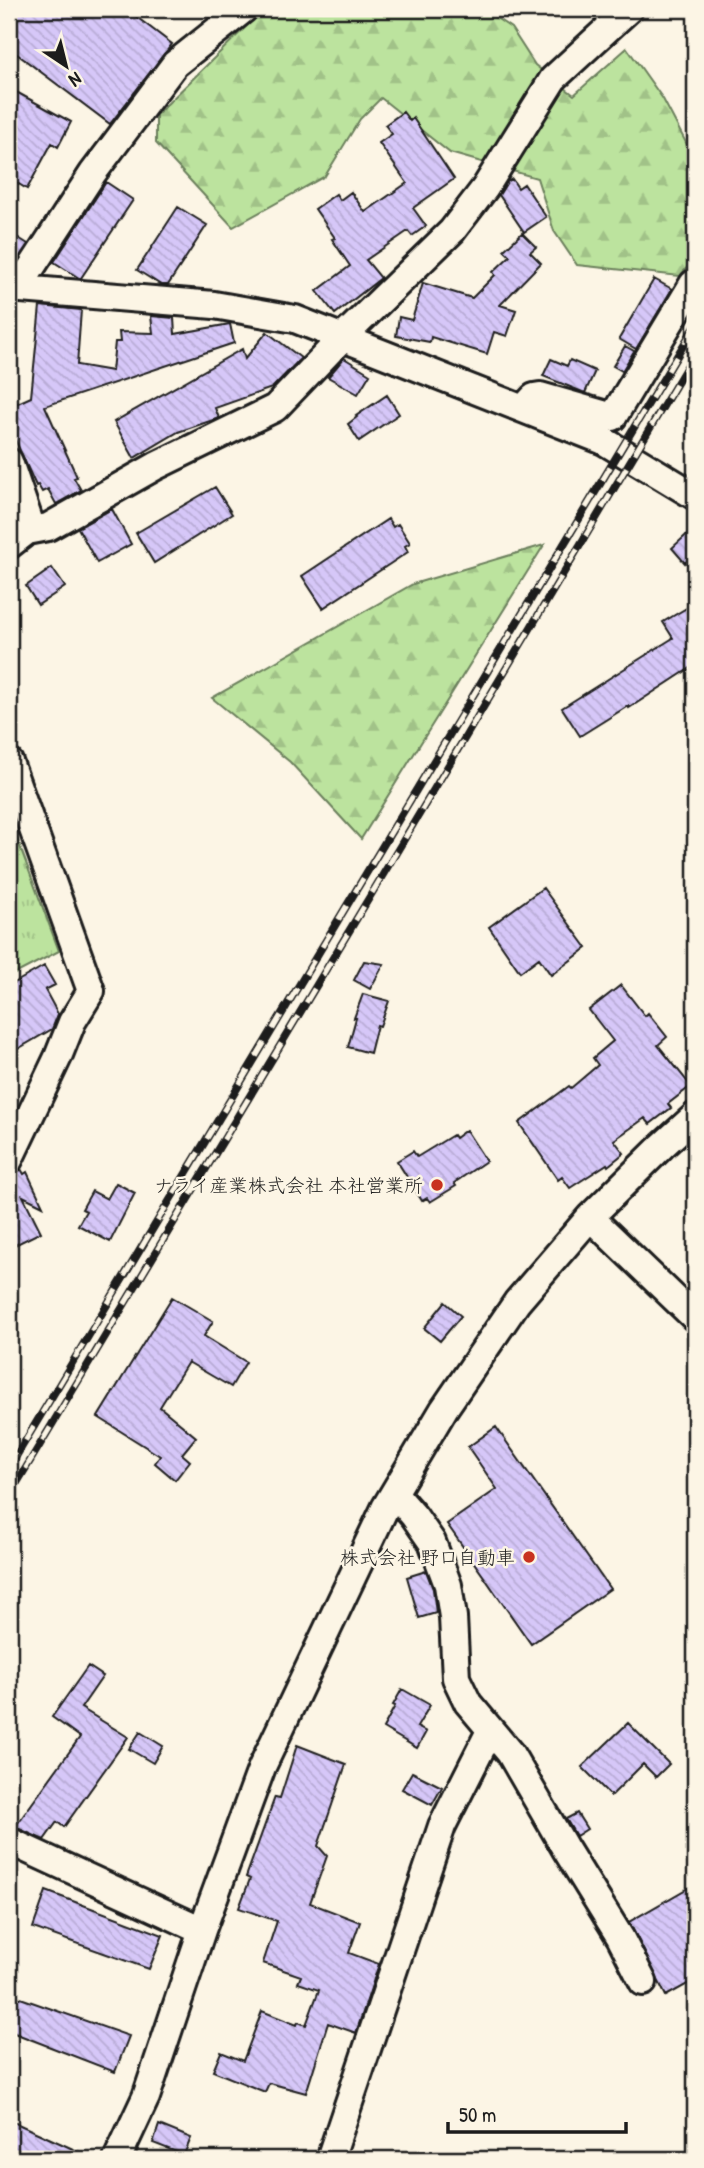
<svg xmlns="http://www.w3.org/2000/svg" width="704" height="2168" font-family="'Patrick Hand','Klee One',sans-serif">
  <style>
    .grass { fill: url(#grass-tufts); stroke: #6c805d; stroke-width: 2 }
    .forest { fill: url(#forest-firs); stroke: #6c805d; stroke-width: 2 }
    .building { fill: url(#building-back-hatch); stroke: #1c1c1c; stroke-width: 2 }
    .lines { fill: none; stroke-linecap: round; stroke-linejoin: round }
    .minor-casing { stroke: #1c1c1c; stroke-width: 32 }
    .minor { stroke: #fcf5e5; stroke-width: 26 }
    .rail-casing { stroke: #1c1c1c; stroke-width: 8 }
    .rail { stroke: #fcf5e5; stroke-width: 5; stroke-dasharray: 16; stroke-linecap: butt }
    .poi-dot { fill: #c8321e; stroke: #fcf5e5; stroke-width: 2.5 }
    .labels { text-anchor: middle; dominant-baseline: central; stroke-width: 5; stroke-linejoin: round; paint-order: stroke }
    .poi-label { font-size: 19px; fill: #1c1c1c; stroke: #fcf5e5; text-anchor: end }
  </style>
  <defs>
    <pattern id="grass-tufts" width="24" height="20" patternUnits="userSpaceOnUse" patternTransform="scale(1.75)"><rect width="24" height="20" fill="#bce39e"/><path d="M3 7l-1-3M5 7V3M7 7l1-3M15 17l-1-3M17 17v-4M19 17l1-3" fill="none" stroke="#a1c288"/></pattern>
    <pattern id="forest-firs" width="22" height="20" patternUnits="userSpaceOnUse" patternTransform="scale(1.75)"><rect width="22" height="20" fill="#bce39e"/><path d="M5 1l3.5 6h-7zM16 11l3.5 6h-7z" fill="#a1c288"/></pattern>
    <pattern id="building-back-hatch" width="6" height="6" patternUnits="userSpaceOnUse" patternTransform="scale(1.75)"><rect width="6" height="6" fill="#d6c7f8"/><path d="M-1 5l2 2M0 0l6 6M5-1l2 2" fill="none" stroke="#b7aad4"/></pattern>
  </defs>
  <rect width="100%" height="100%" fill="#fcf5e5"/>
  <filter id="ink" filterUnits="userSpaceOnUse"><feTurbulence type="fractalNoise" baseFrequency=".0143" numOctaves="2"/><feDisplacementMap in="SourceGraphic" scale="14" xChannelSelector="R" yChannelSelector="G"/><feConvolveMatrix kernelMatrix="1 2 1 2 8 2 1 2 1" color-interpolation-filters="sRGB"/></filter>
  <g filter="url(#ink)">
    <path class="grass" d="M9 807 16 836 59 951 9 977Z"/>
    <path class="forest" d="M264 9H483L511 28 535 65 574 95 627 48 663 99 693 156 695 155V258L680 276 577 265 554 231 537 178 450 153 381 98 360 119 325 176 233 227 156 143V115Z
      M544 545 361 839 290 762 212 698 413 584Z"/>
    <path class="building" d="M17 9H126L172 44 110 124 9 48V19Z
      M9 88 71 122 58 147 52 143 27 189 9 178Z
      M403 112 410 121 413 118 454 179 413 208 426 226 412 236 408 231 366 260 381 278 335 314 317 291 350 266 332 239 335 238 315 209 336 194 340 200 351 192 365 212 407 183 379 143 392 134 385 125Z
      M512 179 518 188 524 184 546 217 524 232 499 195 507 182Z
      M106 182 133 200 81 278H79L54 262Z
      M178 207 207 225 168 285H161L137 270Z
      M9 232 28 244 9 272Z
      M522 233 536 247 530 252 541 263 500 305 516 310 507 336 494 332 487 354 431 337 430 342 396 336 399 317 412 320 423 283 472 298 495 275 493 272 510 256 504 250Z
      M654 279 672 289 636 349 619 339Z
      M40 306 81 310 77 365 112 371 115 342H120L119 332 153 333 151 316 174 318 175 334 230 324 234 343 45 406 77 477 74 478 81 490 56 504 48 489 42 492 38 485 36 486 9 426V407L31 397Z
      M267 332 301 358 272 388 215 408 219 418 178 432 134 458 114 422 242 349 245 359Z
      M625 346 634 351 622 371 613 366Z
      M344 358 370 374 358 394 328 377Z
      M551 359 567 366 570 360 595 371 585 393 543 376Z
      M387 395 399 414 359 441 348 424 357 417 356 416Z
      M215 487 232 514 154 563 136 533Z
      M112 509 131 544 97 563 78 528Z
      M388 519 393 527 398 524 410 543 405 546 408 552 323 608 302 576Z
      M695 527V554L685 563 672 548Z
      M52 568 65 587 38 605 26 586Z
      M695 603V665L629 708 628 706 580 736 562 708 673 638 663 622Z
      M543 888 587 948 551 975 539 958 520 972 489 927Z
      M364 961 384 964 370 989 354 980Z
      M44 966 55 985 45 990 58 1014 52 1029 9 1054V986Z
      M621 985 645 1016 648 1013 667 1037 658 1045 691 1086 668 1104 671 1108 650 1124 645 1118 614 1140 624 1153 608 1166 607 1164 570 1188 562 1177 558 1180 519 1123 569 1086 571 1088 598 1065 593 1058 613 1041 589 1010Z
      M363 994 389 1001 380 1026 377 1025 370 1053 348 1047 356 1018H354Z
      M466 1130 486 1161 454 1183 456 1186 430 1202 427 1198 422 1201 397 1161 413 1151 417 1157 453 1135 455 1138Z
      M21 1169 24 1174 27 1172 43 1206 23 1196 41 1232 9 1248V1176L17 1173Z
      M116 1183 135 1193 110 1242 78 1225 86 1211 82 1209 92 1191 107 1199Z
      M172 1297 213 1321 204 1336 246 1362 231 1387 188 1362 160 1407 196 1437 182 1454 190 1461 175 1480 155 1463 160 1456 98 1417Z
      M445 1302 461 1316 440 1341 424 1328Z
      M496 1427 610 1589 531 1644 447 1524 497 1489 468 1447Z
      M426 1571 433 1589 436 1613 419 1618 407 1577Z
      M88 1666 103 1676 81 1708 128 1737 64 1827 57 1822 44 1840 15 1827 80 1737 52 1717Z
      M402 1689 430 1705 417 1727 426 1732 417 1748 383 1728 395 1706 393 1705Z
      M628 1723 669 1764 656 1777 643 1764 611 1796 582 1767Z
      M140 1732 163 1746 153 1763 129 1749Z
      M297 1745 346 1764 318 1846 327 1856 310 1903 360 1922 349 1953 379 1964 356 2033 328 2023 306 2093 269 2083 265 2092 213 2071 221 2052 243 2061 262 2011 297 2025 298 2022 306 2025 319 1990 298 1983 301 1976 263 1963 277 1921 239 1908 250 1879 246 1877 275 1797 280 1798Z
      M412 1772 442 1787 432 1805 402 1789Z
      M577 1813 587 1829 576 1836 566 1819Z
      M695 1884V1980L666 1996 629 1922Z
      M46 1891 163 1935 149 1969 33 1928Z
      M9 1994 129 2036 115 2072 9 2031Z
      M9 2120 95 2159H9Z
      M159 2125 191 2138 184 2155 153 2143Z"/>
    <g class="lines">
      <g class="minor-casing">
        <path id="minor" d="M9 288 214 305 295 319 604 441 695 496
          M18 288 93 173 175 64 244 9
          M523 409 534 397 540 396 613 417 693 284
          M9 462 32 529
          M9 545 27 531 48 527 156 466 275 408 341 339 452 231 485 188 553 79 629 9
          M9 762 91 991 72 1022 58 1057 9 1160
          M590 1217 695 1318
          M394 1493 414 1516 432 1542 448 1585 453 1617 456 1678 468 1703 510 1753 565 1848 620 1937 643 1982
          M9 1841 202 1930
          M117 2159 146 2097 202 1930 262 1767 385 1508 444 1409 517 1302 590 1217 662 1146 695 1116
          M330 2159 442 1826 490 1731"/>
      </g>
      <use href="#minor" class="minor"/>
      <g class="rail-casing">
        <path id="rail" d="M9 1468 695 326
          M9 1496 369 898 695 353"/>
      </g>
      <use href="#rail" class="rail"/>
    </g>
  </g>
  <g class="poi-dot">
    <circle cx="437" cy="1185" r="7"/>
    <circle cx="529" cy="1557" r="7"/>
  </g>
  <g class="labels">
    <g class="poi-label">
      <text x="423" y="1185">ナライ産業株式会社 本社営業所</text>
      <text x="515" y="1557">株式会社 野口自動車</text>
    </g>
  </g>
  <rect width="704" height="2168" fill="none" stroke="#fcf5e5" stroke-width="35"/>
  <rect x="18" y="18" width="669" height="2133" fill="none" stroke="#1c1c1c" stroke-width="2.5" filter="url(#ink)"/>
  <g transform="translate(66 66) rotate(145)" stroke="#fcf5e5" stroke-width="5" paint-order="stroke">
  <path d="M0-5L12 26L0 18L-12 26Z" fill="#1c1c1c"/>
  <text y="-10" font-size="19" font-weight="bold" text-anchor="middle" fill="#1c1c1c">N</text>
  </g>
  <path d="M448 2122v10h178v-10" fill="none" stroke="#1c1c1c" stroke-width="3.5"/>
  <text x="459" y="2122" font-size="21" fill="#1c1c1c" stroke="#fcf5e5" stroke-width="5" paint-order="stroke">50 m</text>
</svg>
